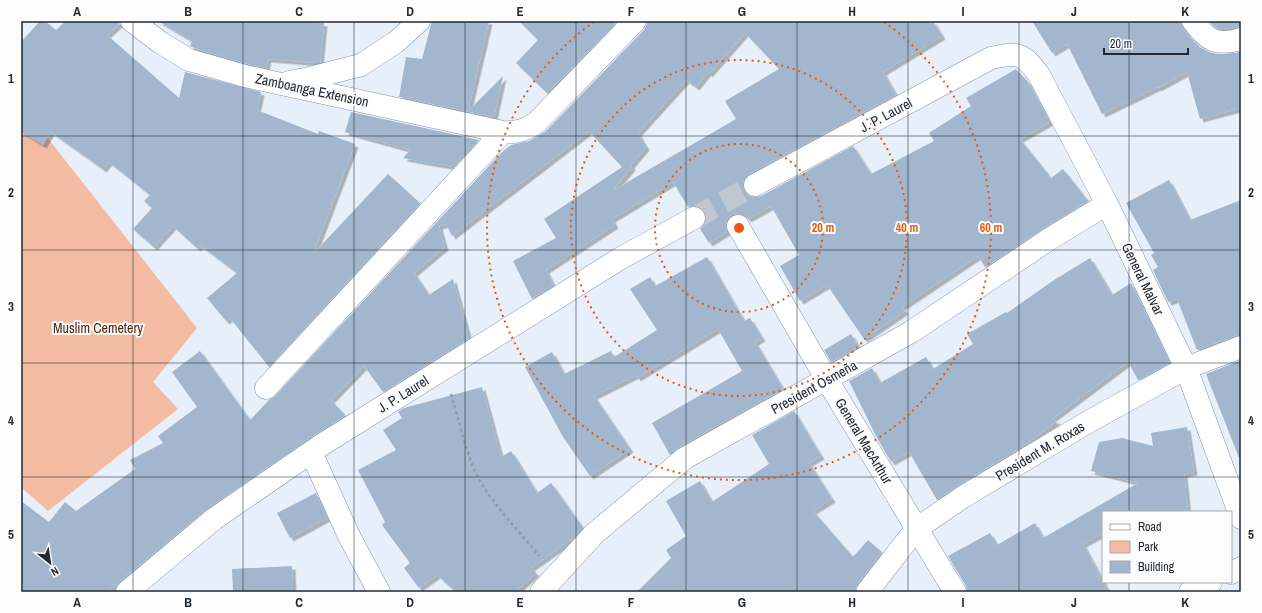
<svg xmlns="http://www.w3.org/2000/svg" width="1262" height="613" font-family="'Archivo Narrow',sans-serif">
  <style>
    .green { fill: #f3bca2 }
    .building { fill: #a2b7ce; fill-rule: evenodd; filter: url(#shadow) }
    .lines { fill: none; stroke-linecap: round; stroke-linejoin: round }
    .street-tunnel { stroke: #bfc8d2; stroke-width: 22; stroke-dasharray: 22 11; stroke-linecap: butt }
    .street-casing { stroke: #8195ac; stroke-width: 23 }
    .path { stroke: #9199a3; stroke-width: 2.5; stroke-dasharray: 3 3; stroke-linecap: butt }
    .street { stroke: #fff; stroke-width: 22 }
    .grid { fill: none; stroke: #212932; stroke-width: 1; stroke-opacity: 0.55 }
    .ring { fill: none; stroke: #e8590c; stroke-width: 2; stroke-dasharray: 2 4 }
    .labels { text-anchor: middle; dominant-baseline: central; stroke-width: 4; stroke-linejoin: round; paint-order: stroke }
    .street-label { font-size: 14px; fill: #212932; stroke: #fcfcfc }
    .park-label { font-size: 14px; fill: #522710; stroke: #fcfcfc }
    .centre { fill: #e8590c; stroke: #fcfcfc; stroke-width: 2 }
    .ring-label { font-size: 12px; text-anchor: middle; font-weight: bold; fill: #e8590c; stroke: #fcfcfc; stroke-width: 4; stroke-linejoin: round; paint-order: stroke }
    .neatline { fill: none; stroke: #212932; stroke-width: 1.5 }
    .grid-label { font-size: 13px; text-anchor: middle; font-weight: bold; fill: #212932 }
  </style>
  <defs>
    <filter id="shadow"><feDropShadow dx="3.5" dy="3.5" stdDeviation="0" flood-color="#0004"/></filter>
  </defs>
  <rect width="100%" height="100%" fill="#e7f0fa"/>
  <path class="green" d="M21 104 197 328 153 382 178 409 48 511 21 487Z"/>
  <path class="building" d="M40 21H45L56 30 66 21H120V23L107 35 179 98 185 72 261 92 257 110 318 134 319 131 355 144 313 254 388 174 420 203 269 367 230 318 226 321 207 298 237 273 200 245 197 248 173 226 154 247 133 229 152 208 144 201 150 195 109 162 103 169 51 132 43 145 21 132V42Z
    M158 21H306L324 23 320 63H317L268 59 266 68 248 64 194 48 190 46 192 41Z
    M432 21H489L468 111 503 76 494 117 399 97 406 57 422 59Z
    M519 21H618L547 93 516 63 538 40Z
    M647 21H933L942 36 883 72 896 95 749 174 744 179 743 185 744 191 749 196 755 197 761 196 853 146 871 174 934 141 929 133 971 106 966 98 1016 69 1028 82 1050 122 1020 139 1051 178 1063 169 1088 201 1041 230 985 267 978 256 902 307 905 311 864 339 827 285 800 301 780 266 799 255 771 206 748 219 744 215 738 214 731 215 727 219 726 226 727 232 709 243 700 229 704 225 706 219 705 212 701 208 695 206 688 207 673 182 612 219 615 225 546 270 553 285 532 299 513 261 556 238 544 219 622 167 589 131 452 236 446 224 439 226 445 247 414 273 429 295 453 279 469 338 383 392 364 366 331 400 345 415 316 434 207 509 107 592H21V501L49 522 65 502 76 511 135 469 130 460 163 443 158 436 197 407 172 372 200 351 250 420 269 400 275 396 501 153 511 145 529 141 546 131 644 30 647 24ZM745 33 779 69 725 101 736 119 612 191 632 167 631 165 646 147 638 133 686 80 696 87 708 72 709 74Z
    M1032 21H1181L1183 28 1189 36 1200 47 1207 51 1216 54H1224L1241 52V108L1200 119 1187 72 1158 88V87L1102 114 1067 44 1052 53Z
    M1209 21H1241V27L1221 29 1215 27Z
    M351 112 479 140 454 167 403 158 410 150 345 132Z
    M1169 180 1190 220 1241 200V335H1237L1197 350 1177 299 1168 302 1153 270 1158 267 1151 255 1154 253 1126 203Z
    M707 257 744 321 750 318 762 338 755 342 783 389 679 447 670 455 652 423 742 371 718 329 637 378 636 375 594 396 630 449 590 476 563 437 525 367 552 352 564 374 611 351 614 357 657 330 630 289 650 277 655 286Z
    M1090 258 1112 295 1131 283 1170 363 1138 380 1128 362 1052 419 1057 421 1020 448 957 486 937 500 909 452 891 462 876 436 849 381 872 368 880 383 926 357 933 369 973 344 967 334 1006 312 1007 313 1054 280Z
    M851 334 859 347 831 362 824 350Z
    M1241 360V458H1239L1206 374Z
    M482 387 501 457 511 451 537 493 551 483 583 528 573 538 531 568 536 573 515 592H456L437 575 419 588 404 568 410 563 382 525 385 522 358 470 396 450 383 430 402 418 398 412 404 408Z
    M794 411 821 456 809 463 832 499 813 511 853 557 868 540 882 552 857 584 855 592H637L671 558 666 550 686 536 666 501 700 481 712 502 769 464 752 435Z
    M1187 427 1194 472 1184 474 1188 512H1103V533L1083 544 1109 592H967L966 586 948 556 990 533 997 545 1035 523 1043 538 1138 483 1091 471 1099 442 1122 438 1153 446 1151 433Z
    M316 493 327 518 290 538 277 513Z
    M292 566 293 592H233L232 569Z"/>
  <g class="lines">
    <path class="street-tunnel" d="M694 218 755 185"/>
    <g class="street-casing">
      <path id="street" d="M132 21 161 43 189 60 245 76 503 132C517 133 526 130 537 122L635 21
        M1193 21C1208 41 1216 46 1241 39
        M289 82 310 78 361 65 396 42 419 21
        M755 185 991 58C1018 52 1023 53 1039 75L1107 204 1186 368 1241 518
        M738 226 827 380 955 592
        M266 388 503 132
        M311 452 349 536 379 592
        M1231 573 1241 568
        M127 592 214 519 323 444 621 258 694 218
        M541 592 595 533 685 458 911 332 1048 240 1107 204
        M867 592 916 529 963 497 1088 422 1186 368 1241 347
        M1190 592 1211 582"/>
    </g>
    <path class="path" d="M451 394C459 420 467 458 480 481 496 508 519 531 539 556"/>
    <use href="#street" class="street"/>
  </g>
  <path class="grid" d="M133 21V592M243 21V592M354 21V592M465 21V592M576 21V592M686 21V592M797 21V592M908 21V592M1019 21V592M1129 21V512M21 136H1241M21 250H1241M21 363H1241M21 477H1241M1129 582V592"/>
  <g class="ring">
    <circle cx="739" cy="228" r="84"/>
    <circle cx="739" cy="228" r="168"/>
    <path d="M884 22A252 252 0 1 1 594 22"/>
  </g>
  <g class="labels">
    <g class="street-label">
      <text transform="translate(312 90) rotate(12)">Zamboanga Extension</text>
      <text transform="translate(886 115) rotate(-28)">J. P. Laurel</text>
      <text transform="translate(1143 279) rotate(64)">General Malvar</text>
      <text transform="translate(814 387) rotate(-29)">President Osmeña</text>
      <text transform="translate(403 394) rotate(-32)">J. P. Laurel</text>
      <text transform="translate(864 441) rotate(59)">General MacArthur</text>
      <text transform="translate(1040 451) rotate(-31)">President M. Roxas</text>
    </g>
    <g class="park-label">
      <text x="98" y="328">Muslim Cemetery</text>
    </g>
  </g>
  <circle cx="739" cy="228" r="6" class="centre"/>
  <g class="ring-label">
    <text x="823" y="232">20 m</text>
    <text x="907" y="232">40 m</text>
    <text x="991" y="232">60 m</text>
  </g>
  <rect width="1262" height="613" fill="none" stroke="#fcfcfc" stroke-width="44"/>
  <rect x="1102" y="511" width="130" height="72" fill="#fcfcfc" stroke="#a4a8ab"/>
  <rect x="1110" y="524" width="20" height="6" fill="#ffffff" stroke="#a4a8ab"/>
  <text x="1138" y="531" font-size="12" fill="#212932">Road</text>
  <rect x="1110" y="541" width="20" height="12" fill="#f3bca2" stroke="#a4a8ab"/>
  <text x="1138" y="551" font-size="12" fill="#212932">Park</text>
  <rect x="1110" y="561" width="20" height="12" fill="#a2b7ce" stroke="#a4a8ab"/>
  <text x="1138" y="571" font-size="12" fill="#212932">Building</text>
  <g transform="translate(50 563) rotate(150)" stroke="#fcfcfc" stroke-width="3" paint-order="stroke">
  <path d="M0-3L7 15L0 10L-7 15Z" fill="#212932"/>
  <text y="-6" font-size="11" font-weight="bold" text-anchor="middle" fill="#212932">N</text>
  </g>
  <path d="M1104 48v6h84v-6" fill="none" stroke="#212932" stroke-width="2"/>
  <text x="1110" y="48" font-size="12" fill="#212932" stroke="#fcfcfc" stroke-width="3" paint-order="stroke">20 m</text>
  <rect x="22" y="22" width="1218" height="569" class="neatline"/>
  <g class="grid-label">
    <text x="77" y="16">A</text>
    <text x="188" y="16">B</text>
    <text x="299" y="16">C</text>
    <text x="410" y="16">D</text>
    <text x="520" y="16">E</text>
    <text x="631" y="16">F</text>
    <text x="742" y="16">G</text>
    <text x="852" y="16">H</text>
    <text x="963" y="16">I</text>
    <text x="1074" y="16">J</text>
    <text x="1185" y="16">K</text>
    <text x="11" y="83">1</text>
    <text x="1251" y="83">1</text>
    <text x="11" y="197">2</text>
    <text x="1251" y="197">2</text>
    <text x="11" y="311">3</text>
    <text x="1251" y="311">3</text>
    <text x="11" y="425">4</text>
    <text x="1251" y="425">4</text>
    <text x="11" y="539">5</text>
    <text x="1251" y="539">5</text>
    <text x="77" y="607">A</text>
    <text x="188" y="607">B</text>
    <text x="299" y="607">C</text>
    <text x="410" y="607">D</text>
    <text x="520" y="607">E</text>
    <text x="631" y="607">F</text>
    <text x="742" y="607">G</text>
    <text x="852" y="607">H</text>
    <text x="963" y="607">I</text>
    <text x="1074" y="607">J</text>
    <text x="1185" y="607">K</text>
  </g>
</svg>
